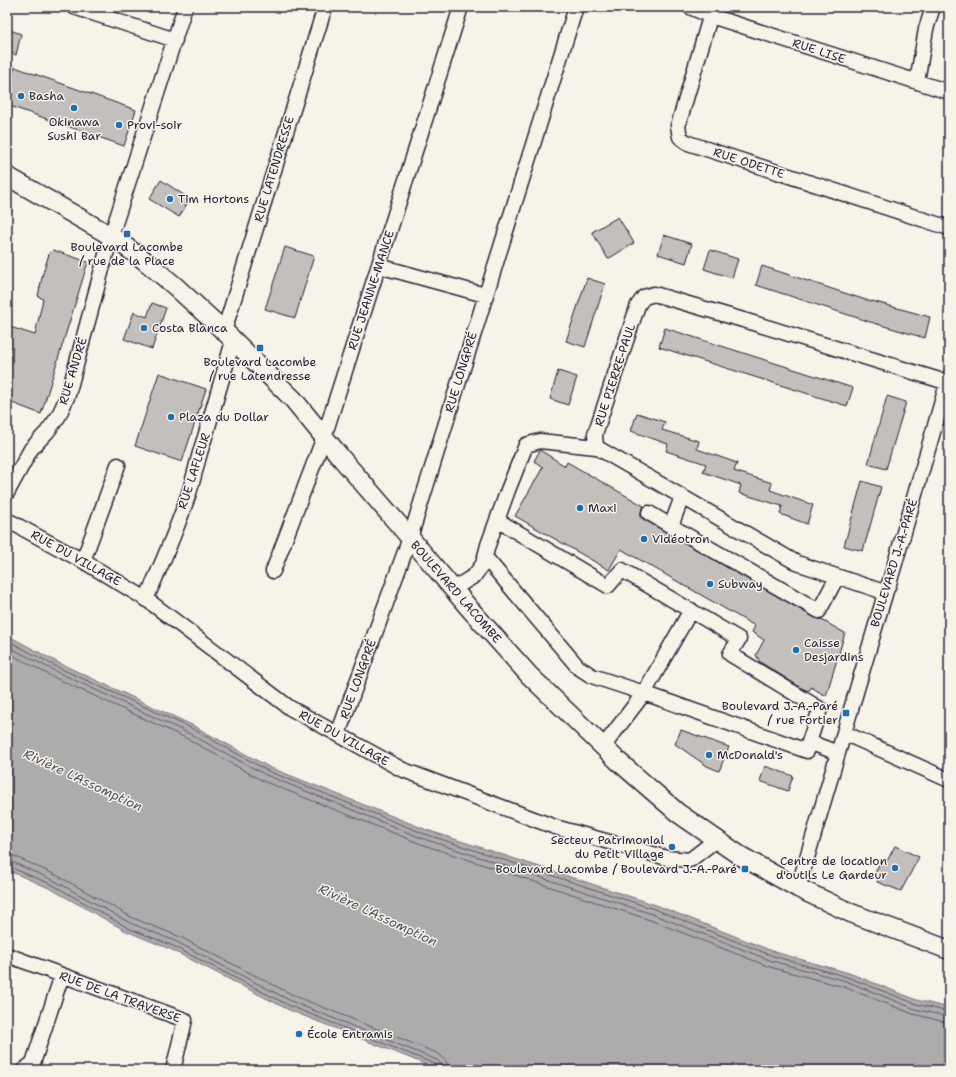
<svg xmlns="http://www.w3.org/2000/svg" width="956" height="1077" font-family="'Shantell Sans',sans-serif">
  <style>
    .water { fill: #aeabad; stroke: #76747f }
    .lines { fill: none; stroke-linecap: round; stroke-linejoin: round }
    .shore { stroke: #5a5969; stroke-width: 1 }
    .building { fill: #c2bfbd; stroke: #22223b }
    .minor-casing { stroke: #22223b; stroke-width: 17 }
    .major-casing { stroke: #22223b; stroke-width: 21 }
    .minor { stroke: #f7f3e8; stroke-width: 14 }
    .major { stroke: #f7f3e8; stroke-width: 18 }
    .poi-dot { fill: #1f6fb2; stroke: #f7f3e8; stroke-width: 1.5 }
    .labels { text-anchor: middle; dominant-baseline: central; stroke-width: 3; stroke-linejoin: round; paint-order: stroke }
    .street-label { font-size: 12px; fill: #22223b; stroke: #f7f3e8 }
    .poi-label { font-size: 12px; fill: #22223b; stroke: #f7f3e8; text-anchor: start }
    .water-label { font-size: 13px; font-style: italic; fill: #535263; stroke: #f7f3e8 }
  </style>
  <rect width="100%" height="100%" fill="#f7f3e8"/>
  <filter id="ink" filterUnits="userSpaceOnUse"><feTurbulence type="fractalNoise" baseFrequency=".025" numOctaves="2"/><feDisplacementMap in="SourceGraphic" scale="8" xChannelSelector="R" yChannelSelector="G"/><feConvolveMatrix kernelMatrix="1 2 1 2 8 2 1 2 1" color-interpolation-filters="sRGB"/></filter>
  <g filter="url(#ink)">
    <path class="water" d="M7 635 57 662 192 725 269 767 427 830 656 905 775 952 849 973 917 1000 949 1008V1070H440L289 1010 172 950 126 931 51 889 7 870Z"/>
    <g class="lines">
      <path class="shore" d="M7 640 55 666 191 728 268 771 425 834 654 909 773 956 847 977 916 1004 949 1012
        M7 646 53 670 188 733 266 775 424 839 652 914 772 961 846 981 915 1009 949 1017
        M7 652 51 676 186 738 263 781 421 844 650 920 770 967 844 987 913 1014 949 1023
        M7 855 14 856 58 876 133 918 178 936 295 996 439 1054 446 1061 449 1070
        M7 861 12 862 55 881 130 923 175 941 293 1002 437 1060 441 1064 443 1070
        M7 866 53 885 128 928 173 946 290 1006 435 1064 437 1067 438 1070"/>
    </g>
    <path class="building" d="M7 29 21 34 16 55 7 52Z
      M15 67 136 110 124 146 7 105V88Z
      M161 180 190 199 179 217 149 199Z
      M618 217 634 243 608 259 592 232Z
      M664 235 692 244 686 263 658 254Z
      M285 247 314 256 295 318 265 309Z
      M53 250 88 262 41 414 7 401V326L35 335 43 299 38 296 43 273 49 254Z
      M710 250 738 259 732 278 704 269Z
      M762 266 872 302V301L930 317 925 338 867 321 756 285Z
      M587 278 605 284 585 347 566 341Z
      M152 303 166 308 152 349 124 339 134 312 147 317Z
      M665 328 853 388 847 406 659 347Z
      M558 371 577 377 568 405 550 399Z
      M159 373 206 389 182 462 135 446Z
      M887 396 906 402 886 469 868 464Z
      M637 413 665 422 662 430 699 441 697 449 737 463 734 471 772 483 770 490 813 505 807 524 780 514 782 506 739 493 741 485 703 472 706 464 666 451 668 444 631 431Z
      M540 450 565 466 567 462 644 506 642 509 640 517 645 520 815 618 820 619 845 633 826 696 811 687 809 691 803 689 760 662 756 655 764 640 752 632 755 626 621 549 609 570 515 516 543 467 534 461Z
      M862 481 881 487 863 551 844 546Z
      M681 730 729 747 719 771 707 766 675 744Z
      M765 766 793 776 788 791 760 781Z
      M895 846 919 857 901 891 877 882 879 877 875 873 881 860 886 863Z"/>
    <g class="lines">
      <g class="minor-casing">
        <path id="minor" d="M74 7 175 40
          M690 7 711 16 949 92
          M713 7 678 126 680 137 688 143 949 228
          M917 82 926 29 933 7
          M379 266 485 295
          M224 331 325 7
          M7 493 31 449 47 432 58 417 68 395 111 236 185 7
          M682 497 671 526 819 611 837 577
          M649 513 671 526
          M7 520 83 561 146 599 290 708 401 769 555 827 667 858 690 860 717 839
          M497 520 608 586 622 570 739 639 730 654 820 709 809 742
          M485 557 578 667 592 676 644 693 691 610
          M83 561 118 465
          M273 571 324 437 461 7
          M453 589 474 576 483 564 488 545 508 490 526 445 540 441 596 447
          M886 591 878 590 797 563 596 447 595 434 638 305 644 297 654 294 750 322 949 383
          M146 599C162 564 177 529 189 493 195 475 198 456 205 437L233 341
          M844 733 949 780
          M338 734 410 538 576 7
          M603 747 644 693 807 751 809 742 838 753
          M798 888 886 591 889 584 949 377
          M7 955 185 1020 173 1070
          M24 1070 33 1063 62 975"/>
      </g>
      <g class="major-casing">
        <path id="major" d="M7 176 111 236 144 260 176 287 224 331 293 399 342 459 406 533 469 608 529 675 618 761 678 813 739 855 798 888 851 913 949 950"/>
      </g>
      <use href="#minor" class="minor"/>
      <use href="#major" class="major"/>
    </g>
  </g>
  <g class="poi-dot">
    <circle cx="21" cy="96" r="4"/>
    <circle cx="74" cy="108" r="4"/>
    <circle cx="119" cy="125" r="4"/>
    <circle cx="170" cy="199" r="4"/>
    <rect x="123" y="230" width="8" height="8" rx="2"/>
    <circle cx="144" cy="328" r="4"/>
    <rect x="256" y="344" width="8" height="8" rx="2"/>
    <circle cx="171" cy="417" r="4"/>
    <circle cx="580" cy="508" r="4"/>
    <circle cx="644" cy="539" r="4"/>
    <circle cx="710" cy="584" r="4"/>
    <circle cx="796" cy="650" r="4"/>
    <rect x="842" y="709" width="8" height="8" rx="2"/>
    <circle cx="709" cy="755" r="4"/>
    <circle cx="672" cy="847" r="4"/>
    <circle cx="895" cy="868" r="4"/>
    <rect x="741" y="865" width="8" height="8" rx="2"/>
    <circle cx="299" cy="1034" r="4"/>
  </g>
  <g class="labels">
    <g class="street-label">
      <text transform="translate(819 51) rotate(18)">RUE LISE</text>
      <text transform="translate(749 163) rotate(18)">RUE ODETTE</text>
      <text transform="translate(274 169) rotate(-73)">RUE LATENDRESSE</text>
      <text transform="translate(371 290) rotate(-72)">RUE JEANNE-MANCE</text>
      <text transform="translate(73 371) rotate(-73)">RUE ANDRÉ</text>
      <text transform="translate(461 372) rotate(-73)">RUE LONGPRÉ</text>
      <text transform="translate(615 375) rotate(-72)">RUE PIERRE-PAUL</text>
      <text transform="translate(194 471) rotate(-72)">RUE LAFLEUR</text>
      <text transform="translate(76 558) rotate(29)">RUE DU VILLAGE</text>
      <text transform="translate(894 563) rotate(-73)">BOULEVARD J.-A.-PARÉ</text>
      <text transform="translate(456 592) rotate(49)">BOULEVARD LACOMBE</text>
      <text transform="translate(358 679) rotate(-70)">RUE LONGPRÉ</text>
      <text transform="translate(344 738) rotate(29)">RUE DU VILLAGE</text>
      <text transform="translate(120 997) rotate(20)">RUE DE LA TRAVERSE</text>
    </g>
    <g class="poi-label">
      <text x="29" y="96">Basha</text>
      <text x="74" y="122" text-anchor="middle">Okinawa<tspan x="74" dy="14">Sushi Bar</tspan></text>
      <text x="127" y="125">Provi-soir</text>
      <text x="178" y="199">Tim Hortons</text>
      <text x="127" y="247" text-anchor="middle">Boulevard Lacombe<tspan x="127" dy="14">/ rue de la Place</tspan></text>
      <text x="152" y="328">Costa Blanca</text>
      <text x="260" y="362" text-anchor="middle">Boulevard Lacombe<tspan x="260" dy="14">/ rue Latendresse</tspan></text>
      <text x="179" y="417">Plaza du Dollar</text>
      <text x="588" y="508">Maxi</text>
      <text x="652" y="539">Vidéotron</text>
      <text x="718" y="584">Subway</text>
      <text x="804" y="643">Caisse<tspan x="804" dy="14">Desjardins</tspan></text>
      <text x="838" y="706" text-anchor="end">Boulevard J.-A.-Paré<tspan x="838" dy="14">/ rue Fortier</tspan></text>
      <text x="717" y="755">McDonald's</text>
      <text x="664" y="840" text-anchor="end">Secteur Patrimonial<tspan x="664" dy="14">du Petit Village</tspan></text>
      <text x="887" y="861" text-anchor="end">Centre de location<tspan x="887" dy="14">d'outils Le Gardeur</tspan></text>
      <text x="737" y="869" text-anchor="end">Boulevard Lacombe / Boulevard J.-A.-Paré</text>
      <text x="307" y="1034">École Entramis</text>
    </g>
    <g class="water-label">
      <text transform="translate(83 780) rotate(25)">Rivière L'Assomption</text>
      <text transform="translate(378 915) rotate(25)">Rivière L'Assomption</text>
    </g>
  </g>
  <rect width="956" height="1077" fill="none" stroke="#f7f3e8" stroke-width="24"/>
  <rect x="12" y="12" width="932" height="1053" fill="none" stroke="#22223b" stroke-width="1.5" filter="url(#ink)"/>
</svg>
